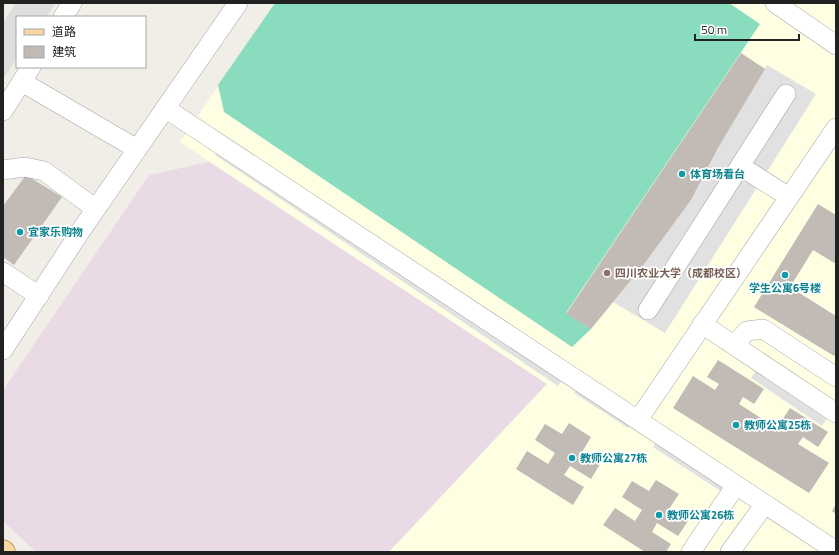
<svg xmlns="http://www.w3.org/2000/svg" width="839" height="555" font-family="'Titillium Web','Noto Sans SC',sans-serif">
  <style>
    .residential { fill: #dfdede }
    .industrial { fill: #eadae6 }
    .education { fill: #fefee3 }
    .pitch { fill: #89ddbe }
    .parking { fill: #e1e1e1 }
    .building { fill: #c2bab4 }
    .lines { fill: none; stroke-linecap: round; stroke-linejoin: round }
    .minor-casing { stroke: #a5a5a5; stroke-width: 20 }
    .major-casing { stroke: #996b04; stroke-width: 23 }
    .minor { stroke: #fff; stroke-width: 19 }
    .major { stroke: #f9d7a4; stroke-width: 22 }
    .culture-dot { fill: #0f9aa8; stroke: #fff; stroke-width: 1.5 }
    .education-dot { fill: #8d6e63; stroke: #fff; stroke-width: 1.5 }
    .labels { text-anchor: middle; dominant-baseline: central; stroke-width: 3.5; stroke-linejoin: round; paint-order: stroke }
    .culture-label { font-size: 11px; font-weight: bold; fill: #0d838f; stroke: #fff; text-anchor: start }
    .education-label { font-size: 11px; font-weight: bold; fill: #785e54; stroke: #fff; text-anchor: start }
  </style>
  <rect width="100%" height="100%" fill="#f1eee8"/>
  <path class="residential" d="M16 3H56L46 17H17V59L3 79V22Z"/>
  <path class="industrial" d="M209 162 547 384 389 552H36L3 521V390L149 175Z"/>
  <path class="education" d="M275 3H836V552H389L547 384 180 142Z"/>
  <path class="pitch" d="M275 3H729L760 24 566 313 591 329 572 347 224 112 218 85Z"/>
  <path class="parking" d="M767 65 816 94 665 333 613 302 645 263 691 200 718 148Z
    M221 146 564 377 558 386 215 155Z
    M758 368 829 415 822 426 751 378Z
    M580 384 634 419 628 428 574 393Z
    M660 437 728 482 722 492 653 447Z"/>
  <path class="building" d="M741 53 765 69 718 148 691 200 645 263 591 329 566 314Z
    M26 175 62 197 14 265 3 257V206Z
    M818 204 836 215V264L813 250 790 287 836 316V353L834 356 754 307Z
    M718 360 764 389 754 404 743 397 739 404 783 432 787 427 780 423 790 408 828 432 818 447 803 437 798 444 829 463 809 493 673 408 693 376 715 390 719 384 707 377Z
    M569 423 591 437 582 452 600 464 591 479 570 466 564 475 584 487 573 505 516 469 527 451 548 464 555 453 535 440 545 424 562 434Z
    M656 480 679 494 669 509 688 521 678 536 657 523 652 532 671 544 666 552H645L603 525 615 508 635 521 642 510 622 497 632 481 649 491Z
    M836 504V514L832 511Z"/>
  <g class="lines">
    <g class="minor-casing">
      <path id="minor" d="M775 3 836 45
        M63 17 72 3
        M22 82 137 149
        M165 108 836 551
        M3 111 31 67
        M740 166 786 94
        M3 170 25 167 44 171 96 209
        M3 272 39 296
        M648 310 740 166 789 197
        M702 324 836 413
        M734 345 747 331 763 329 836 377
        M3 350 82 229 238 3
        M638 420 836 128
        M691 552 736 485
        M730 552 765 504"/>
    </g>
    <g class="major-casing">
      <path id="major" d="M3 551 4 552"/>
    </g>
    <use href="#minor" class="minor"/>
    <use href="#major" class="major"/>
  </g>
  <g class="culture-dot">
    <circle cx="682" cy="174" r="4"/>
    <circle cx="20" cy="232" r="4"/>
    <circle cx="785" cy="275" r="4"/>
    <circle cx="736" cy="425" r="4"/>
    <circle cx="572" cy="458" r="4"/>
    <circle cx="659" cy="515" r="4"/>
  </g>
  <circle class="education-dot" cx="607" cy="273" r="4"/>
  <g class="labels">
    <g class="culture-label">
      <text x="690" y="174">体育场看台</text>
      <text x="28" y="232">宜家乐购物</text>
      <text x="785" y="288" text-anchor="middle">学生公寓6号楼</text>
      <text x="744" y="425">教师公寓25栋</text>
      <text x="580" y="458">教师公寓27栋</text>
      <text x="667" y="515">教师公寓26栋</text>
    </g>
    <g class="education-label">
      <text x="615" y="273">四川农业大学（成都校区）</text>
    </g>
  </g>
  <rect width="839" height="555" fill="none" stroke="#212121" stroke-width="8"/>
  <rect x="16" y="16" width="130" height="52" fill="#ffffff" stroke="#a6a6a6"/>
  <rect x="24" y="29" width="20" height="6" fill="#f9d7a4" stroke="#a6a6a6"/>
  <text x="52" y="36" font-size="12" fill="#212121">道路</text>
  <rect x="24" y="46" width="20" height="12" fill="#c2bab4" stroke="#a6a6a6"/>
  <text x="52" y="56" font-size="12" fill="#212121">建筑</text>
  <path d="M695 34v6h104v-6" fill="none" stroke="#212121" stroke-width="2"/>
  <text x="701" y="34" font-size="12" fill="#212121" stroke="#ffffff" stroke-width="3" paint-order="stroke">50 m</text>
</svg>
